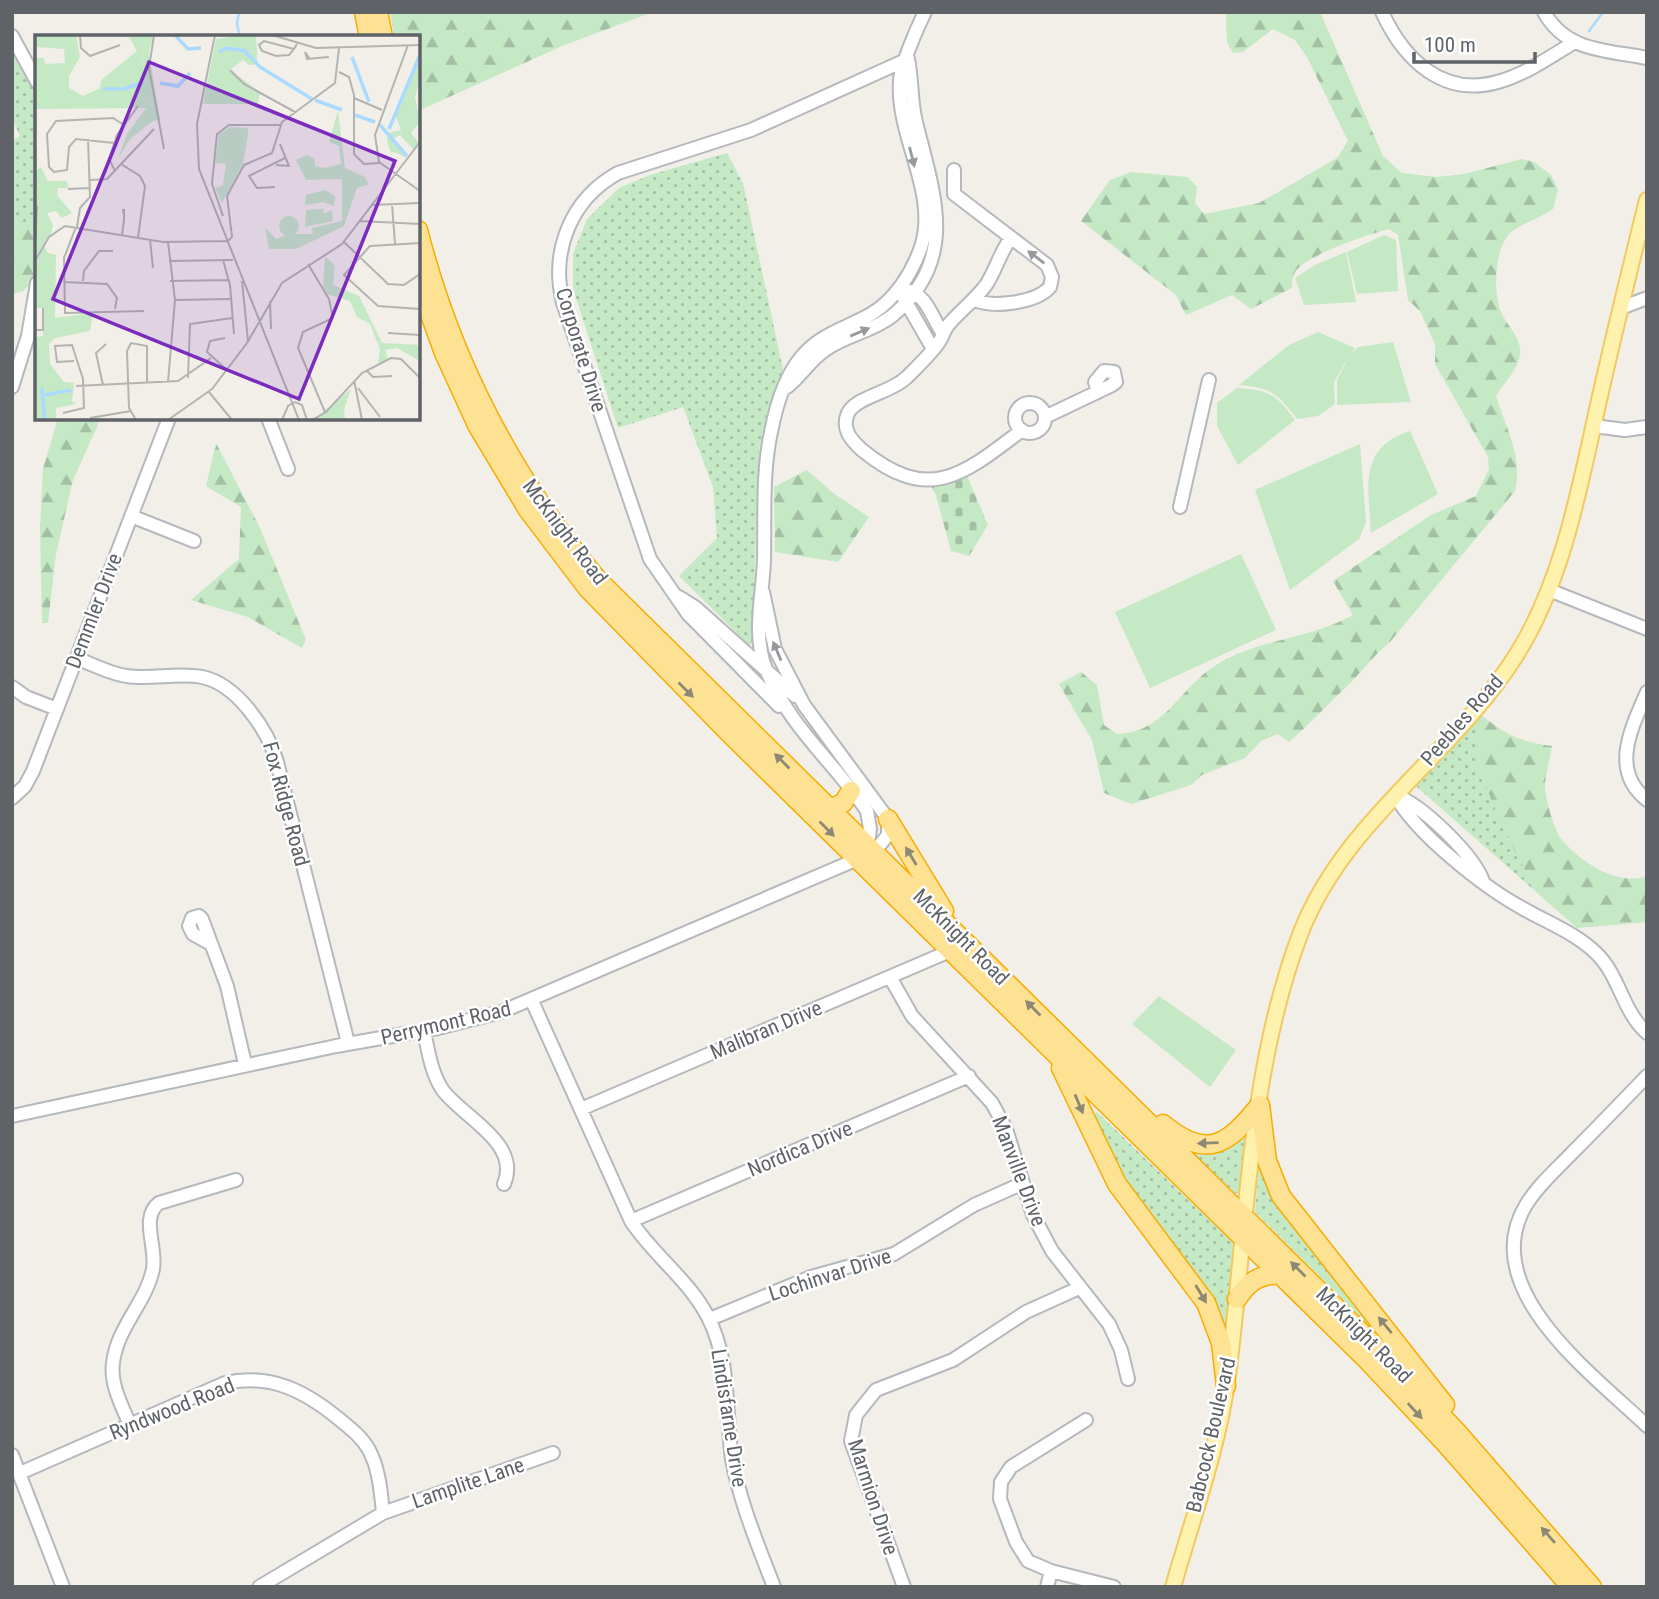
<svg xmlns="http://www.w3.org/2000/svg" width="1659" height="1599" font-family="'Roboto Condensed',sans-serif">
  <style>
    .grass { fill: url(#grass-dots) }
    .forest { fill: url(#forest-firs) }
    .cemetery { fill: url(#cemetery-stones) }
    .garden { fill: #c5e8c5 }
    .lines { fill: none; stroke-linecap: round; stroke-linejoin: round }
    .stream { stroke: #aadaff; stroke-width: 2.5 }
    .minor-casing { stroke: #b5b8bc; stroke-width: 16 }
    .major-casing { stroke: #f2c960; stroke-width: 18 }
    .highway-casing { stroke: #f9ab00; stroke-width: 21 }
    .minor { stroke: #fff; stroke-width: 12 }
    .major { stroke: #fff2af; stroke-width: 14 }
    .highway { stroke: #fde293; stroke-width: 18 }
    .oneway { fill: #979a9d }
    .oneway2 { fill: #8e8975 }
    .labels { text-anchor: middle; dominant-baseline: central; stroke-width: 5; stroke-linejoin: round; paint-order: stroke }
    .street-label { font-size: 21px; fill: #5f6368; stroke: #fff }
    .inset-river { fill: none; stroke: #aadaff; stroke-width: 3.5 }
    .inset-road { fill: none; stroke: #b3b3b1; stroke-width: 2 }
    .view { fill: #7b2cbf; fill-opacity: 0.15; stroke: #7b2cbf; stroke-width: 3.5 }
    .inset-edge { fill: none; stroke: #5f6368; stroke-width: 3.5 }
  </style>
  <defs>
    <pattern id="grass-dots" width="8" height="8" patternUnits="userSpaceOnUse" patternTransform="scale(1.75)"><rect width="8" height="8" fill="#c5e8c5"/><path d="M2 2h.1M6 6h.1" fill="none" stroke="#a3c0a4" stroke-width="1.8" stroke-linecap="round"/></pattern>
    <pattern id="forest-firs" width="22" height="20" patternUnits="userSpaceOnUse" patternTransform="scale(1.75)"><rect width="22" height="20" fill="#c5e8c5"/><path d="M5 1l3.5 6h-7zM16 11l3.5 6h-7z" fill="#a3c0a4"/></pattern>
    <pattern id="cemetery-stones" width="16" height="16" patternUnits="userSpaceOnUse" patternTransform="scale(1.75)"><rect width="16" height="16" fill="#c5e8c5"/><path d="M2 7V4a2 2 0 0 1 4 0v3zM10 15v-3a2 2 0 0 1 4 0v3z" fill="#a3c0a4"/></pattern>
  </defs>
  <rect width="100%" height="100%" fill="#f1efe8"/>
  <path class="grass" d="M12 46 37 91V222L18 225 12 219V141L20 136 12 118Z
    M727 153 743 183 784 374 767 413 759 450 752 644H748L679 576 717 538 713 487 683 407 618 428 573 289V254L587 219 619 188 650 175Z
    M1475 710C1477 777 1507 832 1535 891L1409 780Z
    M1097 1112 1232 1242 1235 1251 1227 1334 1119 1177 1091 1117Z
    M1246 1133 1240 1194 1235 1193 1193 1153 1195 1150Z
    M1260 1149 1385 1341 1255 1212Z"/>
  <path class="forest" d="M390 12H653L562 46 418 111V37H394Z
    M1226 12H1320L1383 156 1402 173 1437 177 1464 174 1522 159 1534 162 1551 175 1558 190 1553 209C1540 218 1521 224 1510 233 1494 249 1492 296 1503 316 1510 329 1522 340 1520 354 1518 371 1504 382 1496 396 1506 429 1523 455 1515 491L1390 642C1372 656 1361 674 1344 689 1325 707 1309 725 1289 742L1278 734 1261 741 1245 758 1202 775 1191 785 1131 804 1104 793 1092 740 1059 684 1081 672 1097 685 1104 725 1117 734C1165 733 1179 688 1216 665 1257 639 1311 639 1353 615L1333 581 1431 515 1476 496 1489 469 1488 457 1435 364V344L1420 311 1408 300 1398 235 1389 229C1369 234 1306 255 1295 272 1292 277 1292 283 1292 288L1251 309 1232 295 1186 315 1176 295 1081 221 1110 180 1131 172 1188 177 1197 187 1195 203 1204 214 1259 203 1337 158 1348 141 1307 57 1295 40 1273 29 1243 52 1233 53 1227 42Z
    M12 219 18 225 37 222V278L23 291 12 294Z
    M58 418H101L73 480 56 554 48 623H42L40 528 43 469Z
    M216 443 260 528 306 640 302 648 248 617 191 600 239 559 241 507 206 486Z
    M807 470 833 493 869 517 838 562 775 552 774 487Z
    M1475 710C1502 732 1517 742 1552 746 1550 759 1545 775 1545 788 1546 801 1554 830 1562 840 1580 861 1617 887 1647 876V922L1577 928 1535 891 1499 819 1478 766Z"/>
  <path class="cemetery" d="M964 469 988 525 969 556 951 551 936 495 927 480Z"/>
  <path class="garden" d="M1384 235 1396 240 1398 291 1357 294 1347 252Z
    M1346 252 1356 302 1304 305 1295 278 1317 264Z
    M1318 332 1355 348 1352 353 1358 347 1393 342 1411 402 1337 405V380L1351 353 1334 382 1335 404 1318 416 1297 419C1277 393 1272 388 1239 385L1289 345Z
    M1237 388C1269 390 1276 394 1295 420L1238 465 1217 426V403Z
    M1410 431 1438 494 1371 533C1369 488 1357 448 1410 431Z
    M1360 444 1366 522 1359 539 1290 590 1255 490Z
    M1241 554 1276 630 1150 688 1115 612Z
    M1159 996 1236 1050 1210 1087 1132 1024Z"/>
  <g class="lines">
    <path class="stream" d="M239 12 237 24 240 37
      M1589 31 1603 12"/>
    <g class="minor-casing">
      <path id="minor" d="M1382 12C1404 60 1444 99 1501 81 1527 73 1550 57 1573 43
        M1544 12C1566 52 1607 50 1647 58
        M12 36 37 82
        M954 170V194L1047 265 1052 277 1050 287C1036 303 993 308 975 300
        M1011 238C1000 252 996 270 986 285 975 300 961 310 949 324 944 329 943 337 939 342 930 355 917 367 906 378 890 393 856 397 848 413 841 429 851 440 862 450 928 504 962 476 1022 430
        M906 290C927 294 932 318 943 334
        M902 295 933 349
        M1621 308 1647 298
        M12 387 28 336 37 283
        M787 387C801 376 810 360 825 350 845 335 872 332 892 316 962 258 932 190 915 118 911 98 912 79 908 59
        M1015 418a15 15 0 1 1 30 0a15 15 0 1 1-30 0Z
        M1045 417 1112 385 1116 382 1114 372 1104 371 1095 382 1098 392
        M268 418 288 469
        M1593 426 1625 430 1647 427
        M1180 507 1209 380
        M131 516 194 541
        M1549 590 1647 629
        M679 597 695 607 795 696
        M76 658C92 664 110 674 127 676 151 680 177 672 202 677 237 684 268 730 277 762L348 1043
        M12 687 26 697 57 709
        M1647 692C1632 727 1609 770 1647 800
        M779 706 688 614 650 559 563 303C550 251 571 199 618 173L751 130 908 59
        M1395 795C1416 834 1484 887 1522 908 1546 922 1576 933 1596 953 1620 976 1622 1011 1647 1033
        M1395 795C1422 805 1473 854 1483 881
        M12 798 25 786 33 771 169 418
        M867 849 870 829 867 811C834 762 788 726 766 669 752 636 763 594 764 559 765 518 762 473 771 432 776 406 786 374 803 355 822 333 847 328 871 314 895 300 912 273 921 247 939 193 896 137 900 81 900 67 918 26 925 12
        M211 944 193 934 189 926 192 918 199 916 202 919 227 986 245 1064
        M890 977 912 1016 992 1103 1006 1129 1033 1215 1052 1251 1109 1324 1121 1350 1128 1379
        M532 1001 631 1221C653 1255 689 1280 708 1317 731 1362 725 1411 732 1459 740 1503 758 1545 774 1587
        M424 1031C428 1050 431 1072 442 1089 459 1115 522 1142 504 1184
        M1647 1076C1622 1102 1597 1128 1572 1153 1556 1170 1538 1185 1526 1205 1475 1289 1595 1376 1647 1426
        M581 1109 950 951
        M12 1116 336 1046 438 1028 501 1012 874 852 888 835V819L804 705 775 649 763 592
        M631 1221 969 1076
        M710 1319 811 1277 894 1254 974 1205 1021 1184
        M1086 1420 1011 1467 1001 1482 1000 1499 1016 1542 1028 1561 1051 1571 1114 1587
        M130 1425C122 1406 110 1384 113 1363 117 1327 146 1303 153 1269 157 1247 140 1217 159 1203L236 1180
        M12 1455 63 1587
        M20 1473 225 1383C270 1373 305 1391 339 1419 350 1428 362 1437 369 1450 379 1468 381 1493 383 1513
        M259 1587 383 1513 553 1453
        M904 1587 851 1441 856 1415 876 1390 953 1360 1026 1312 1079 1288
        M1047 1587 1051 1571"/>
    </g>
    <g class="major-casing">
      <path id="major" d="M1173 1587C1192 1520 1217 1452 1227 1383 1247 1235 1247 1073 1301 932 1346 818 1454 755 1517 654 1563 580 1579 490 1598 405 1613 337 1630 269 1647 200"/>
    </g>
    <g class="highway-casing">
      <path id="highway" d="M364 12 369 37
        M378 12 383 37
        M418 230C451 360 512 477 598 580L1379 1350 1457 1432 1592 1587
        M418 281 444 353 477 425 528 510 588 589 730 734 1368 1361 1445 1443 1571 1587
        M830 809 843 803 851 791
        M888 819 944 911
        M1061 1068 1117 1184 1206 1303 1221 1343 1226 1386
        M1260 1105 1267 1161 1281 1196 1445 1405
        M1163 1124C1208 1161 1228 1144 1260 1105
        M1237 1299C1248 1282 1260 1273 1281 1275"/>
    </g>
    <use href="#minor" class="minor"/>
    <use href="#major" class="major"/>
    <use href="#highway" class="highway"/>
  </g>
  <defs><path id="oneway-solid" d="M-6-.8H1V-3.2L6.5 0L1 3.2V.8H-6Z" transform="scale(1.75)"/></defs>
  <g class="oneway">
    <use href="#oneway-solid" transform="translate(912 157) rotate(76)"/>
    <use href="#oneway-solid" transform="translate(1036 257) rotate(-143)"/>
    <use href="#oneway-solid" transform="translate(860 332) rotate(-23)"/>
    <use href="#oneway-solid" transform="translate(777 651) rotate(-113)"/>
  </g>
  <g class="oneway2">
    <use href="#oneway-solid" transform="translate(686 690) rotate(45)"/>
    <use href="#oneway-solid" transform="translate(782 761) rotate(-135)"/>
    <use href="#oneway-solid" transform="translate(827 829) rotate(45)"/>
    <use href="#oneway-solid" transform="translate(911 856) rotate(-121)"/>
    <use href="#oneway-solid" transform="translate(1033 1008) rotate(-135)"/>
    <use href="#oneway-solid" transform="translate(1079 1104) rotate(67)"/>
    <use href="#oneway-solid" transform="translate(1208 1143) rotate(178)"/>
    <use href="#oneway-solid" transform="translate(1298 1269) rotate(-135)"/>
    <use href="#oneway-solid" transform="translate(1201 1294) rotate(59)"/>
    <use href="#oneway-solid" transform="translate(1385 1325) rotate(-129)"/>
    <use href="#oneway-solid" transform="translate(1415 1411) rotate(47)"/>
    <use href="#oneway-solid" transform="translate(1548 1535) rotate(-131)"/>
  </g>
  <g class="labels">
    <g class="street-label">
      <text transform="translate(581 350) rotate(73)">Corporate Drive</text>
      <text transform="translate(565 532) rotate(53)">McKnight Road</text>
      <text transform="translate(94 611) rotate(-69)">Demmler Drive</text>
      <text transform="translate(1462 720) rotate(-49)">Peebles Road</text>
      <text transform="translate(286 804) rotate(75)">Fox Ridge Road</text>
      <text transform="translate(961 937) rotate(45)">McKnight Road</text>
      <text transform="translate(446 1023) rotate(-13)">Perrymont Road</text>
      <text transform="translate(766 1030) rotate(-23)">Malibran Drive</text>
      <text transform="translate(800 1149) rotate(-23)">Nordica Drive</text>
      <text transform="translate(1019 1171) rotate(69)">Manville Drive</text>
      <text transform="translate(830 1275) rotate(-18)">Lochinvar Drive</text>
      <text transform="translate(1364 1335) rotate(45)">McKnight Road</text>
      <text transform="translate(172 1409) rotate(-22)">Ryndwood Road</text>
      <text transform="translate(729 1418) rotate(81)">Lindisfarne Drive</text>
      <text transform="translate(1211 1435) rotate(-77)">Babcock Boulevard</text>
      <text transform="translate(468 1483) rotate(-19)">Lamplite Lane</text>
      <text transform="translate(873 1497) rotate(72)">Marmion Drive</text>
    </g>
  </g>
  <g transform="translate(35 35)">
    <rect width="385" height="385" fill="#f1efe8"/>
    <path d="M113 0H118L114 17 125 85 118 86V72L102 57 103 50 109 48 107 16ZM210 0H221L222 17 186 10 181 4ZM195 92 213 93V99L208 129 187 168 180 153 188 150 191 129 180 128 184 99Z" fill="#c5e8c5"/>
    <path d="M0 0H41L45 22 34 41V53L48 61 65 53 66 45 102 16 94 2 61 0H113L107 16 109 48 103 50 102 57 118 72V86L96 103 84 122 92 99 111 73 0 74ZM1 12 29 14 30 28 10 29 9 23H1ZM181 4 186 10 222 17V29L214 30 208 25 195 35 225 57 223 69H168ZM383 19 385 45 380 62 385 87 376 98 384 108 378 114 365 100 359 103 371 122 355 116 352 105 353 98 366 95 360 80ZM303 76 310 133 330 142 334 149 322 153 309 191 261 214H234L230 192 241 204 254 199H278L277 193 307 186V144L271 145 261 125 272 120 280 124V131L289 133 306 129 304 111 294 107ZM6 132 13 146H32L33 153H23L22 160 37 178 27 183 21 176 12 178 18 190 16 199 2 220 0 137ZM9 211 13 218 21 220 20 283 58 278 55 296 20 303 14 309 15 329 29 347 39 348 37 366 41 369 21 373V385H2L0 371V302L8 301V273H0V230ZM290 221 300 231 298 250 324 261 347 308 385 310V326L362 313 350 315 353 324 343 329 345 314 335 289 322 282 315 266 292 259 288 251ZM316 354 309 374 310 385H278Z" fill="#c5e8c5" fill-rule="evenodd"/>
    <path d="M290 155 300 161 299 171 288 167 270 170 271 160ZM289 174 288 179 297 175 298 186 270 192 271 175ZM244 191a10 10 0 1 1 20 0a10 10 0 1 1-20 0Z" fill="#c5e8c5"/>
    <path class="inset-river" d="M140 0 153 14 166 13M184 17 192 13 210 16 225 32 277 64M317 22 334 67M125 48 143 51 155 38M68 54H89L108 47M280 65 307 75M320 80 340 87M345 90 372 121M354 94 385 20M7 353 10 385M10 360 36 355"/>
    <path class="inset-road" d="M45 0 46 13 55 21 85 10M119 0 114 33 129 114M180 0 162 89 164 134 264 385M237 0 281 13 385 10M373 10 340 100 344 127 385 156M259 14 229 6 224 10 227 16 241 21 254 20 259 14 262 9M275 24 270 17 272 24 294 22M195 35 209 49 260 77M304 37 314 42 319 60V119L329 129 345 128M319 63 347 75M79 108 41 104 34 112 32 135 19 137 14 132 12 99 21 86 78 83 89 90M86 129 105 141 110 151 103 203M241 130 254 131 245 109M80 136 74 124 82 100 103 71M55 145 72 144 119 94M240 152 222 153 214 141 250 123M33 154 55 153M192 161 209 130 237 118 247 87 300 48 304 13M357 169 360 209M336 170 385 168M188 181 177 149 182 99 194 90H245M325 186 385 189M41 192 29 223 30 278 109 276M42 192 45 173 55 162 53 104M87 200 89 185V175H88L89 180M115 205 118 233M309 207 353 249 369 250 385 239M385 208 335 211 309 240 343 271 385 274M0 211 2 171M188 225 195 250 199 299M0 226 14 202 30 191 128 207 193 206 197 202 192 161M134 226 198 225M273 229 294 264 298 283 268 297 263 313 290 377M48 246 49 236 64 216H78M135 246 193 245M207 246 213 306M29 247 72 249 82 263 80 274M140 265 195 264M235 266 236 294M0 295H8V273M353 298 385 300M190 303 175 306 172 317 192 335M331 335 338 342 357 341M153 343 155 289 197 283M319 345 327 385M133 347 140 265 133 207M68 350 61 318 71 309M41 351 143 346 176 323M323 353 345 382M174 357 197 385M28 378 49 373 48 344 37 310 20 311 22 327 39 326M55 383 96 376M101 385 94 373 92 316 96 308 112 311V348M133 385 177 354 212 308 247 248 307 209 385 107M247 385 253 371 260 367 267 370 272 385M277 385 291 377 327 338 356 323 366 324 385 343"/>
    <path class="view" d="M114 27 360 126 264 364 18 264Z"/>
    <rect width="385" height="385" class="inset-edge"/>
  </g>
  <rect width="1659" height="1599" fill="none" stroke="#5f6368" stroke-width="28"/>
  <path d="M1414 52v10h121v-10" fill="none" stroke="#5f6368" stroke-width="3.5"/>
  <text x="1424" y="52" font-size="21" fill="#5f6368" stroke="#ffffff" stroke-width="5" paint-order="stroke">100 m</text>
</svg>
